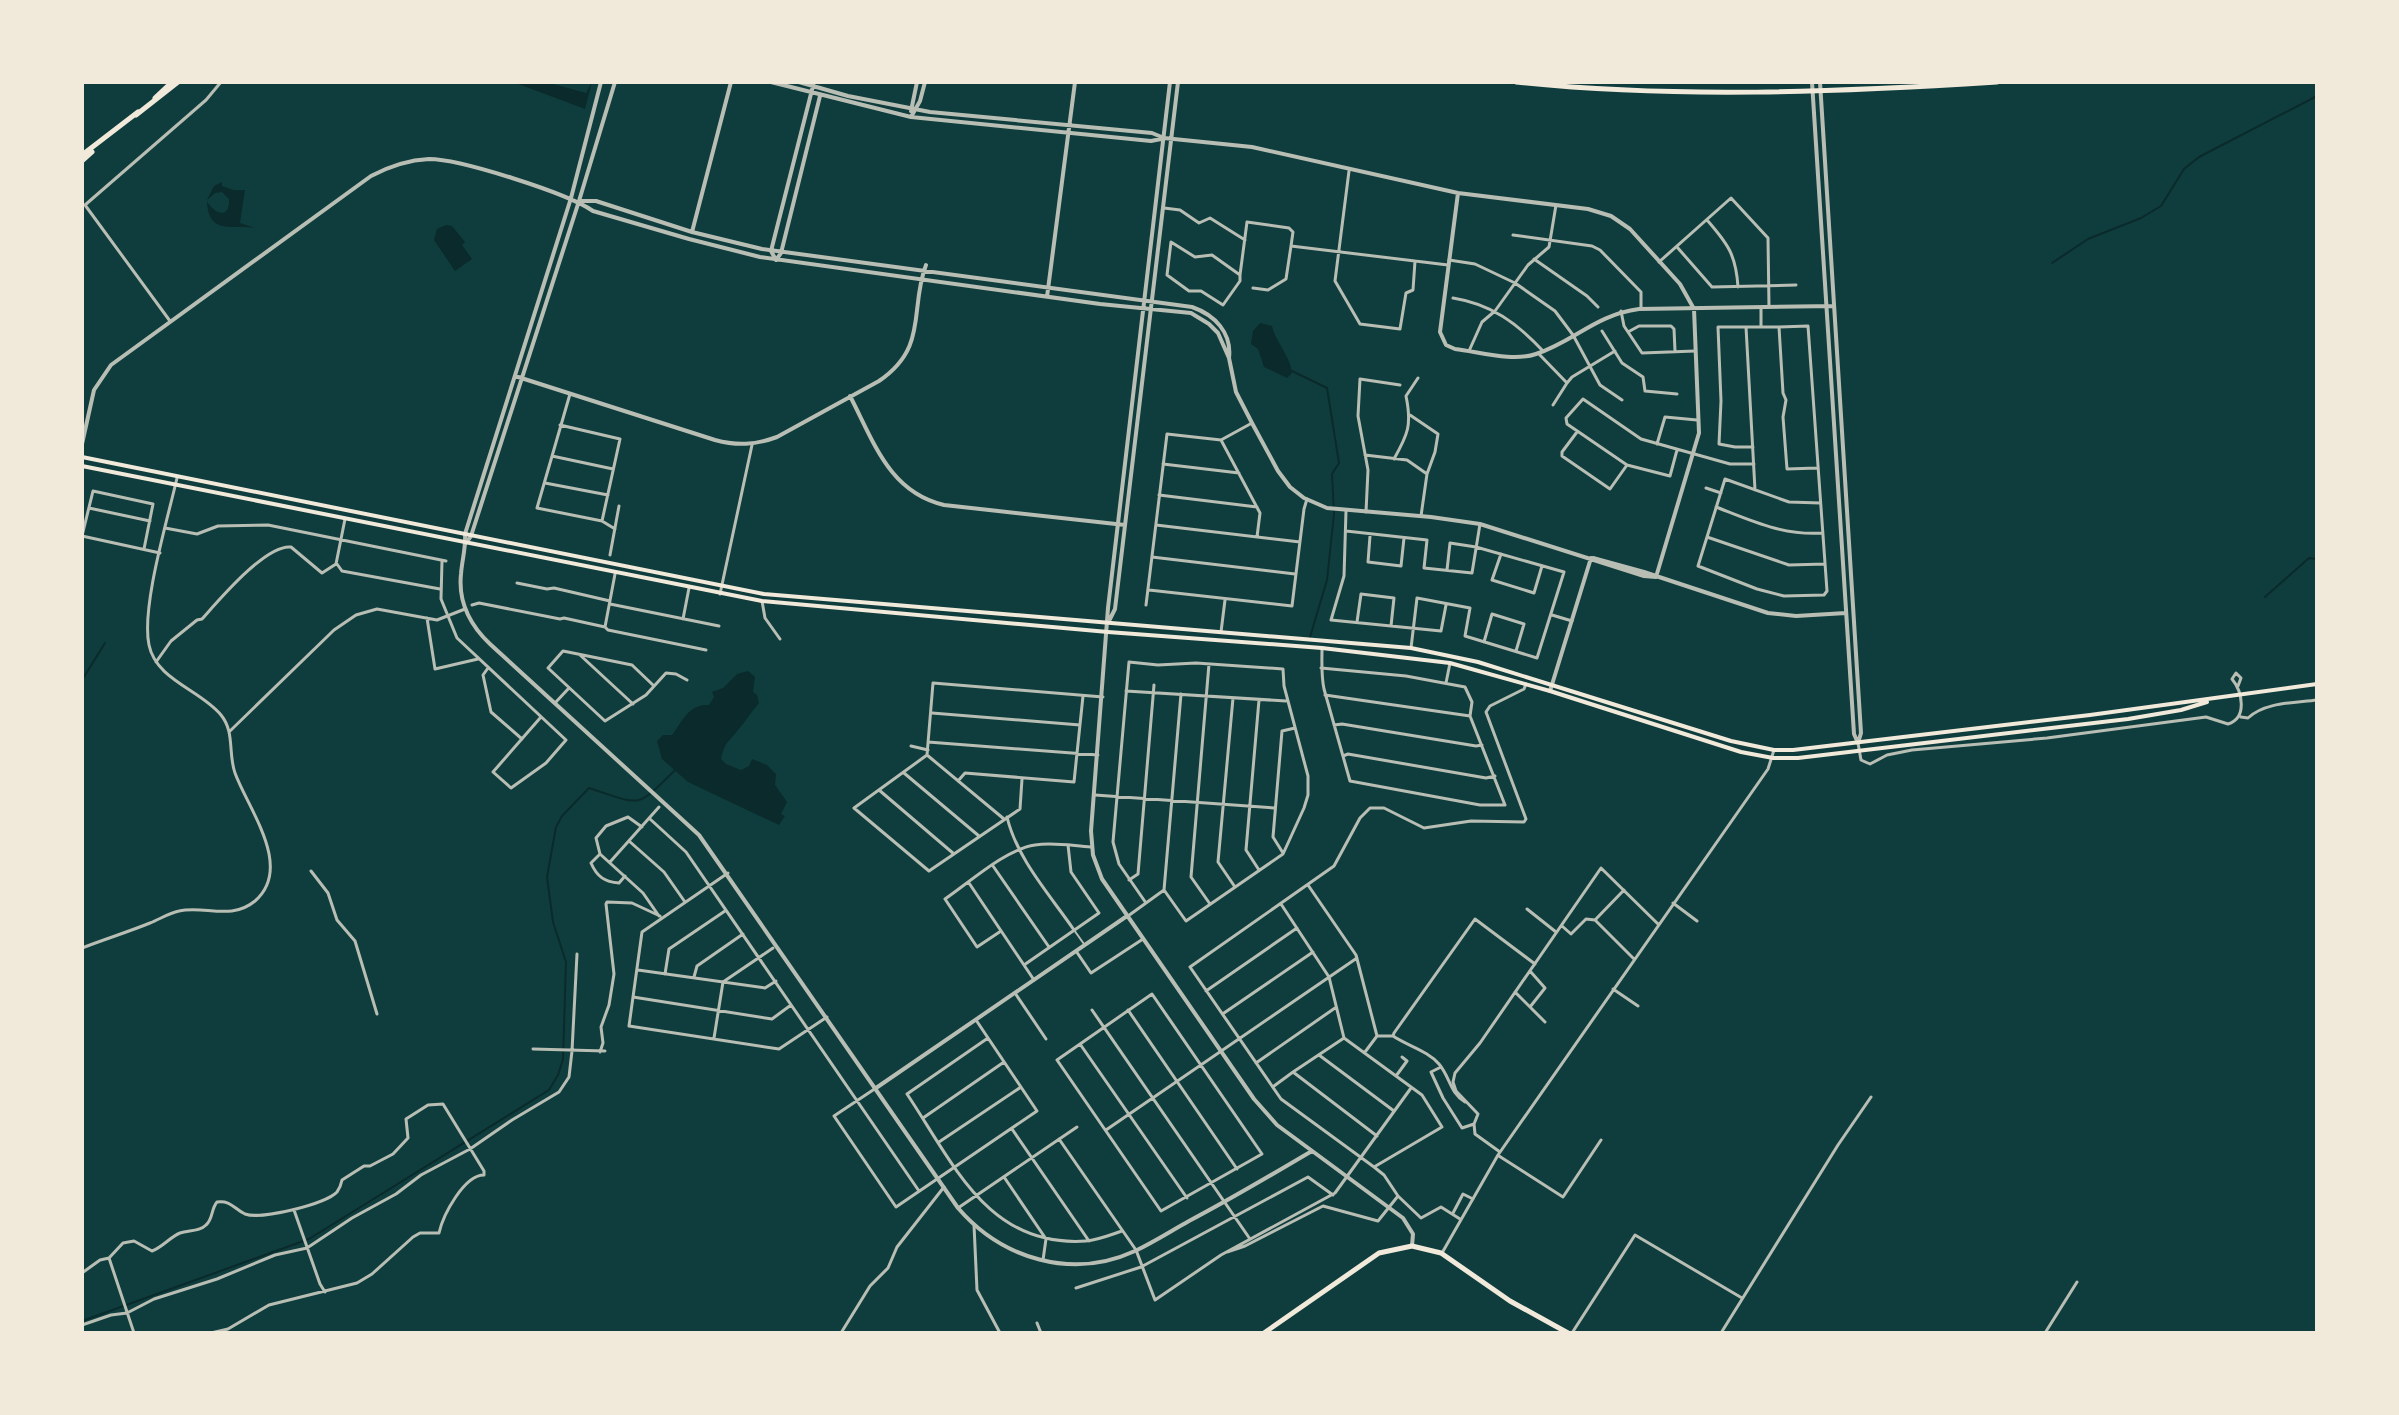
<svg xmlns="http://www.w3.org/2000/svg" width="2399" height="1415" font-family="Montserrat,sans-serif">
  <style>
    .water { fill: #0a2a2b }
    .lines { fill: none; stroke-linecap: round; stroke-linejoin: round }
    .stream { stroke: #0a2a2b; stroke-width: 2 }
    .pedestrian { stroke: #b8beb3; stroke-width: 2 }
    .minor { stroke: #b8beb3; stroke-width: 3 }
    .tertiary { stroke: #b8beb3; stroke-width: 4 }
    .secondary { stroke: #f1e9da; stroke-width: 4 }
    .primary { stroke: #f1e9da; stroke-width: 5 }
    .trunk { stroke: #f1e9da; stroke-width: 5 }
  </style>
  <rect width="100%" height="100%" fill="#0f3d3e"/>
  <path class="water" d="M513 82H546L586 93 592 82 585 109Z
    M222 182V186L234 190H245L240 223 255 228C233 224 208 236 207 201 213 213 230 221 229 199L222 192 215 193 207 200 214 186Z
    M446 225 452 226 465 242 462 245 472 259 455 271 434 240 437 229Z
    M1260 323 1272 326C1276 343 1290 355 1292 373L1287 378 1264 367 1258 349 1251 344 1253 331Z
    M748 671 755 677 753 692 757 695 759 703C751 712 746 721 738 730 729 742 725 741 721 759L726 764 741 770 749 766 752 759 767 765 776 774 775 785 787 802 781 814 785 816 779 825 688 782 662 759 657 741 663 735H672C683 721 688 704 709 705L714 697 712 692 723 688 737 674Z"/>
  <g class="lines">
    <path class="stream" d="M2052 263 2088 239 2141 218 2161 206 2184 169 2199 157 2317 96
      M1292 371 1327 388 1339 463 1332 474 1334 514 1327 580 1310 637
      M2265 597 2309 558 2317 559
      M82 680 105 643
      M82 1321 309 1239 549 1090 558 1075 563 1059 566 962 553 922 547 877 556 827 562 816 589 788C642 805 635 810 675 770"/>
    <path class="pedestrian" d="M1074 930 1084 944"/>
    <path class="minor" d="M1349 171 1335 281 1360 324 1400 329 1406 293 1413 290 1415 261
      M1164 208 1180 210 1199 223 1210 218 1245 240
      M1707 220C1728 244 1736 255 1738 287
      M1513 235 1592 246 1600 250 1641 292V309
      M1677 247 1712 287 1796 285
      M1534 259 1587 296 1598 307
      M1449 260 1475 264 1515 283 1555 311 1573 335 1600 385 1622 400
      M1659 262 1731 198 1768 238 1769 307
      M1240 275 1212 255 1195 257 1171 242 1167 275 1189 291H1201L1223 305 1240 281V275L1247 222 1289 228 1293 232 1291 246
      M1253 288 1268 290 1286 279 1291 246 1448 265
      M1453 298C1491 304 1517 323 1543 351
      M1761 308V327
      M1621 311 1624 326 1642 353 1695 351
      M170 321 85 205 206 100 221 82
      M1746 327 1755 490
      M1602 331 1622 363 1643 377 1645 391 1677 394
      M1628 332 1639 326H1671L1674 329 1675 351
      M1469 351 1482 322 1495 311 1528 265 1549 247 1556 205
      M1538 353 1567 383 1572 377 1615 351
      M570 394 537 508 602 521 615 529
      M1553 405 1567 383
      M1410 415 1438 434 1435 452 1427 474
      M560 425 620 439 602 521
      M1577 432 1562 452V456L1610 489 1627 465
      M1221 440 1260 513 1257 537
      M1657 444 1665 417 1697 420
      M1753 447H1735L1719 444 1721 401 1718 327H1779
      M1677 450 1670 476 1627 465 1567 424 1566 418 1583 399 1641 439 1730 464H1754
      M1365 455 1407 460 1427 474 1421 516
      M552 456 613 469
      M1394 459C1408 434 1412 425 1406 396L1418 378
      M1163 464 1239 473
      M1817 468 1787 469 1783 417 1786 400 1783 393 1779 327 1808 326 1827 591 1824 595 1784 596 1757 589 1698 566 1725 479 1789 502 1820 503
      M545 483 608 495
      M1706 488 1721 493
      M1159 495 1257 507
      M1716 507C1752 521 1784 536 1823 533
      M89 508 150 521
      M1346 511 1344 576 1331 620 1441 631 1446 605
      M1366 512 1368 470 1358 416 1360 379 1400 385
      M1156 525 1300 542
      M165 528 197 534 218 526 268 525 446 561
      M1346 531 1427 540 1424 568 1472 573 1480 524
      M1370 536 1368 562 1401 566 1404 538
      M1707 537 1789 565 1825 564
      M144 549 153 504 93 491 82 536 160 553
      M1501 554 1492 580 1534 593 1542 566
      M610 555 619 506
      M1152 557 1295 574
      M442 561 441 599 457 638 566 740 546 763 511 788 493 772 541 717
      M337 564 342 571 440 589
      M517 583 547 589 554 588 610 601
      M1149 590 1292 606 1304 509 1307 499
      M720 594 752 445
      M762 601 765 618 780 639
      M610 604 719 626
      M472 605 479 603 560 619 564 618 605 627 608 630 706 650
      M1146 605 1167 434 1221 440 1252 423
      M1552 615 1572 621
      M427 618 435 669 478 659
      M683 619 689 588
      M1357 622 1361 594 1394 598 1391 626
      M605 627 615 574
      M1221 632 1225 600
      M1484 642 1492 614 1524 624 1516 651
      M1411 648 1417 598 1470 608 1465 636 1537 658 1564 572 1476 547 1450 543 1447 570
      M580 655 633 704
      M156 662 171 641 197 620 202 619C219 600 266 544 291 547L322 573 336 564 345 519
      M1209 664 1191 877 1210 904
      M488 668 483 675 491 712 522 739
      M1321 668 1406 676 1465 687 1472 702 1470 716 1505 805H1480L1350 781 1324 689C1321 675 1322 662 1322 648
      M1446 683 1450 663
      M654 686 632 665 563 651 548 668 605 721 646 695 666 673 676 674 687 680
      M1126 691 1286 701
      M1325 695 1470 716
      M1233 698 1218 862 1235 887
      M1259 700 1246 850 1259 870
      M555 703 569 688
      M932 713 1080 725
      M2241 717 2248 718C2265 702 2294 703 2317 700
      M1334 725 1342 724 1476 746 1482 745
      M230 731 334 630 356 615 377 609 437 620 465 609
      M928 742 1098 755
      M1858 743 1861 760 1870 764 1887 755 1912 750 2047 738 2206 717 2228 724C2248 718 2242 691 2232 679L2236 673 2241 678 2238 686
      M911 746 928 750
      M927 755 854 808 929 871 1020 809 1022 779
      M1343 756 1348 754 1486 778 1495 776
      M904 773 979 836
      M958 781 965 773 1074 782 1083 696
      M879 790 954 854
      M1095 795 1275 808
      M1007 817C1017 859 1050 895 1074 930
      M650 819 686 852 919 1191
      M1004 819 927 755 933 683 1103 697
      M642 827 628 817 606 826 596 838 600 854 643 893 659 916
      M629 841 664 872 685 902
      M1283 853 1273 837 1282 731 1295 728
      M600 854 591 863C597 877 605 882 619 883L625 876
      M610 862 659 807
      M993 866 1049 947
      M311 871 328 893 337 920 355 941 377 1014
      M728 873 642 932 629 1026 779 1049 827 1017
      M1129 880 1138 874 1154 685
      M969 883 1034 980
      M1308 885 1356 955 1377 1036H1393
      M1146 903 1119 864 1113 842 1129 662 1158 665 1196 663 1283 669 1284 686 1308 776V795L1304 808 1283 854 1186 921 1164 890 1181 694
      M1673 903 1697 921
      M1281 904 1329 977 1344 1038 1396 1076
      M1527 909 1556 932
      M1128 916 1164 890
      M1595 920 1634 959
      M1562 926 1571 934 1586 919 1595 920 1624 890
      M1001 931 977 947 945 899C970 882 1006 849 1035 845 1054 842 1073 846 1091 847
      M82 948C105 939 128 932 150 923 160 919 169 913 179 911 204 905 231 921 255 901 294 867 248 809 235 773 228 754 235 732 221 715 201 690 156 680 149 645 141 607 168 518 177 478
      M1076 951 1091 973 1143 939
      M1024 965 1099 913 1071 872 1068 845
      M638 970 765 988 776 981
      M665 974 669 949 725 911
      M694 977 697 966 743 934
      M1613 989 1638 1006
      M1206 991 1297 928
      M1515 992 1545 1022
      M1015 993 1046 1039
      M1152 994 1262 1154 1161 1211 1057 1060Z
      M633 997 772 1019 791 1005
      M1530 1007 1545 988 1530 971
      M1092 1010 1250 1239
      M1128 1010 1237 1169
      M1224 1013 1313 952
      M714 1038 723 982 773 948
      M988 1038 907 1094C954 1164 988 1248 1086 1241 1098 1240 1110 1235 1122 1231
      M1080 1044 1187 1198
      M533 1049 605 1051
      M600 1052 603 1043 601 1027 609 1005 614 974 606 904 607 902 632 903 660 916
      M1365 1052 1377 1036
      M1319 1055 1394 1111
      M1256 1063 1335 1008
      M1441 1067 1431 1072 1443 1098 1462 1128 1474 1124
      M1293 1072 1344 1038
      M1274 1086 1293 1072 1377 1136
      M876 1088 834 1116 896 1207 1037 1111 976 1020
      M1465 1102C1450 1093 1450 1077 1439 1064 1428 1051 1408 1046 1393 1036L1394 1033 1475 919 1535 964
      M923 1118 1004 1062
      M1012 1129 1089 1241
      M1106 1130 1357 958
      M1059 1139 1136 1250 1155 1300 1221 1255 1335 1193 1411 1088
      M939 1142 1021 1087
      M1500 1152 1475 1134 1474 1124 1478 1114 1456 1091 1453 1082 1455 1073 1480 1043 1601 868 1658 924
      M1499 1156 1563 1197 1601 1140
      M1374 1167 1281 1099 1190 967 1334 866 1360 818 1370 808H1384L1424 828 1471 821 1524 822 1526 819 1486 712 1490 706 1524 689 1526 684
      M1004 1177 1046 1239 1043 1260
      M1398 1196 1421 1218 1441 1207 1460 1219
      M958 1208 1077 1127
      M294 1210 320 1284 325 1292
      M1453 1213 1463 1194 1473 1199
      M974 1225 977 1290 1000 1333
      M1227 1252 1245 1246 1323 1206 1378 1221 1398 1196 1384 1175 1374 1167 1442 1127 1422 1095 1396 1076 1407 1061 1402 1057
      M1442 1253 1498 1155 1768 769 1774 750
      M109 1258 134 1333
      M82 1273 100 1260 109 1258 123 1243 134 1241 152 1251C163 1247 170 1237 180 1233 189 1230 199 1232 206 1225 213 1219 211 1209 217 1202 231 1200 234 1209 245 1214 261 1220 326 1204 337 1192 340 1188 341 1185 342 1180L364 1166H370L393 1154 408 1138 406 1119 428 1105 443 1104 484 1171V1175C464 1175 443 1215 439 1233H420L413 1237 372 1274 357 1283 269 1305 228 1329 211 1333
      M1076 1288 1141 1267 1308 1177 1333 1195
      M1037 1323 1041 1333
      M82 1325 111 1315 127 1313 154 1299 217 1279 275 1255 307 1248 352 1218 396 1194 421 1175 470 1149 512 1120 559 1092 569 1077 572 1051 577 954
      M541 1333H542
      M841 1333 870 1286 888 1268 897 1247 944 1187
      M1572 1333 1635 1235 1742 1298
      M1721 1333 1838 1145 1871 1097
      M2045 1333 2077 1282"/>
    <path class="tertiary" d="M601 82 571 198 465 534C466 548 462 560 461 574 458 602 470 625 490 644L699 835 958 1208C1002 1259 1072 1280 1135 1251 1154 1242 1171 1231 1189 1221 1231 1199 1271 1175 1312 1151
      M771 82 911 117 1151 141 1161 139
      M799 82 848 96 930 112 1152 133 1164 138 1252 147 1458 193 1588 209 1611 216 1630 229 1680 284 1694 309 1699 433 1656 577
      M1170 82 1108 608 1091 831 1093 855 1102 879 1254 1099 1277 1125 1403 1218 1413 1234 1412 1246
      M1812 82 1854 734 1858 743
      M1820 82 1861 733 1858 743
      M911 111 917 82
      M911 117 920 101 925 82
      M1458 193 1440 332 1446 345 1455 349C1480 352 1513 362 1536 354 1575 341 1595 315 1639 309L1834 306
      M582 201H596L692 232 762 249 1192 307C1215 315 1232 333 1229 358
      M692 232 731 82
      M776 260 781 253 820 96
      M776 260 771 251 814 82
      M1047 297 1075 82
      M515 376 715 440C737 446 755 445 777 437L879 381C929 347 909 309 926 265
      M850 396C874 442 889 492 944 505L1125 525
      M82 444 94 390 111 365 371 176C388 167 409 160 429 159 460 159 567 193 593 211L689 239 760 257 1100 304 1191 313 1209 324 1218 333 1229 358 1236 392 1252 423 1278 471 1290 487 1304 498 1327 508 1431 517 1480 524 1644 576 1656 577
      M466 543 471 536 579 201 615 82
      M1593 558 1644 572 1768 613 1796 616 1846 613
      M1110 619 1115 609 1178 82
      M1550 691 1591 558
      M876 1088 1127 916"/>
    <path class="secondary" d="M82 457 764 594 1411 648 1478 662 1731 741 1774 750H1793L2090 715 2317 684
      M82 466 762 601 1108 632 1322 648 1450 663 1550 691 1741 752 1773 758H1798L2128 719 2181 710 2207 702"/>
    <path class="primary" d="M155 98 172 82
      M82 155 138 112
      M82 161 92 152
      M1264 1333 1379 1253 1412 1246 1441 1253 1510 1301 1568 1333"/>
    <path class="trunk" d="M1516 82C1676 99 1837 92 1997 82
      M136 115 178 82"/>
  </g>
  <rect width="2399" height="1415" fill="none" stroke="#f1e9da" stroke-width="168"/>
</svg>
